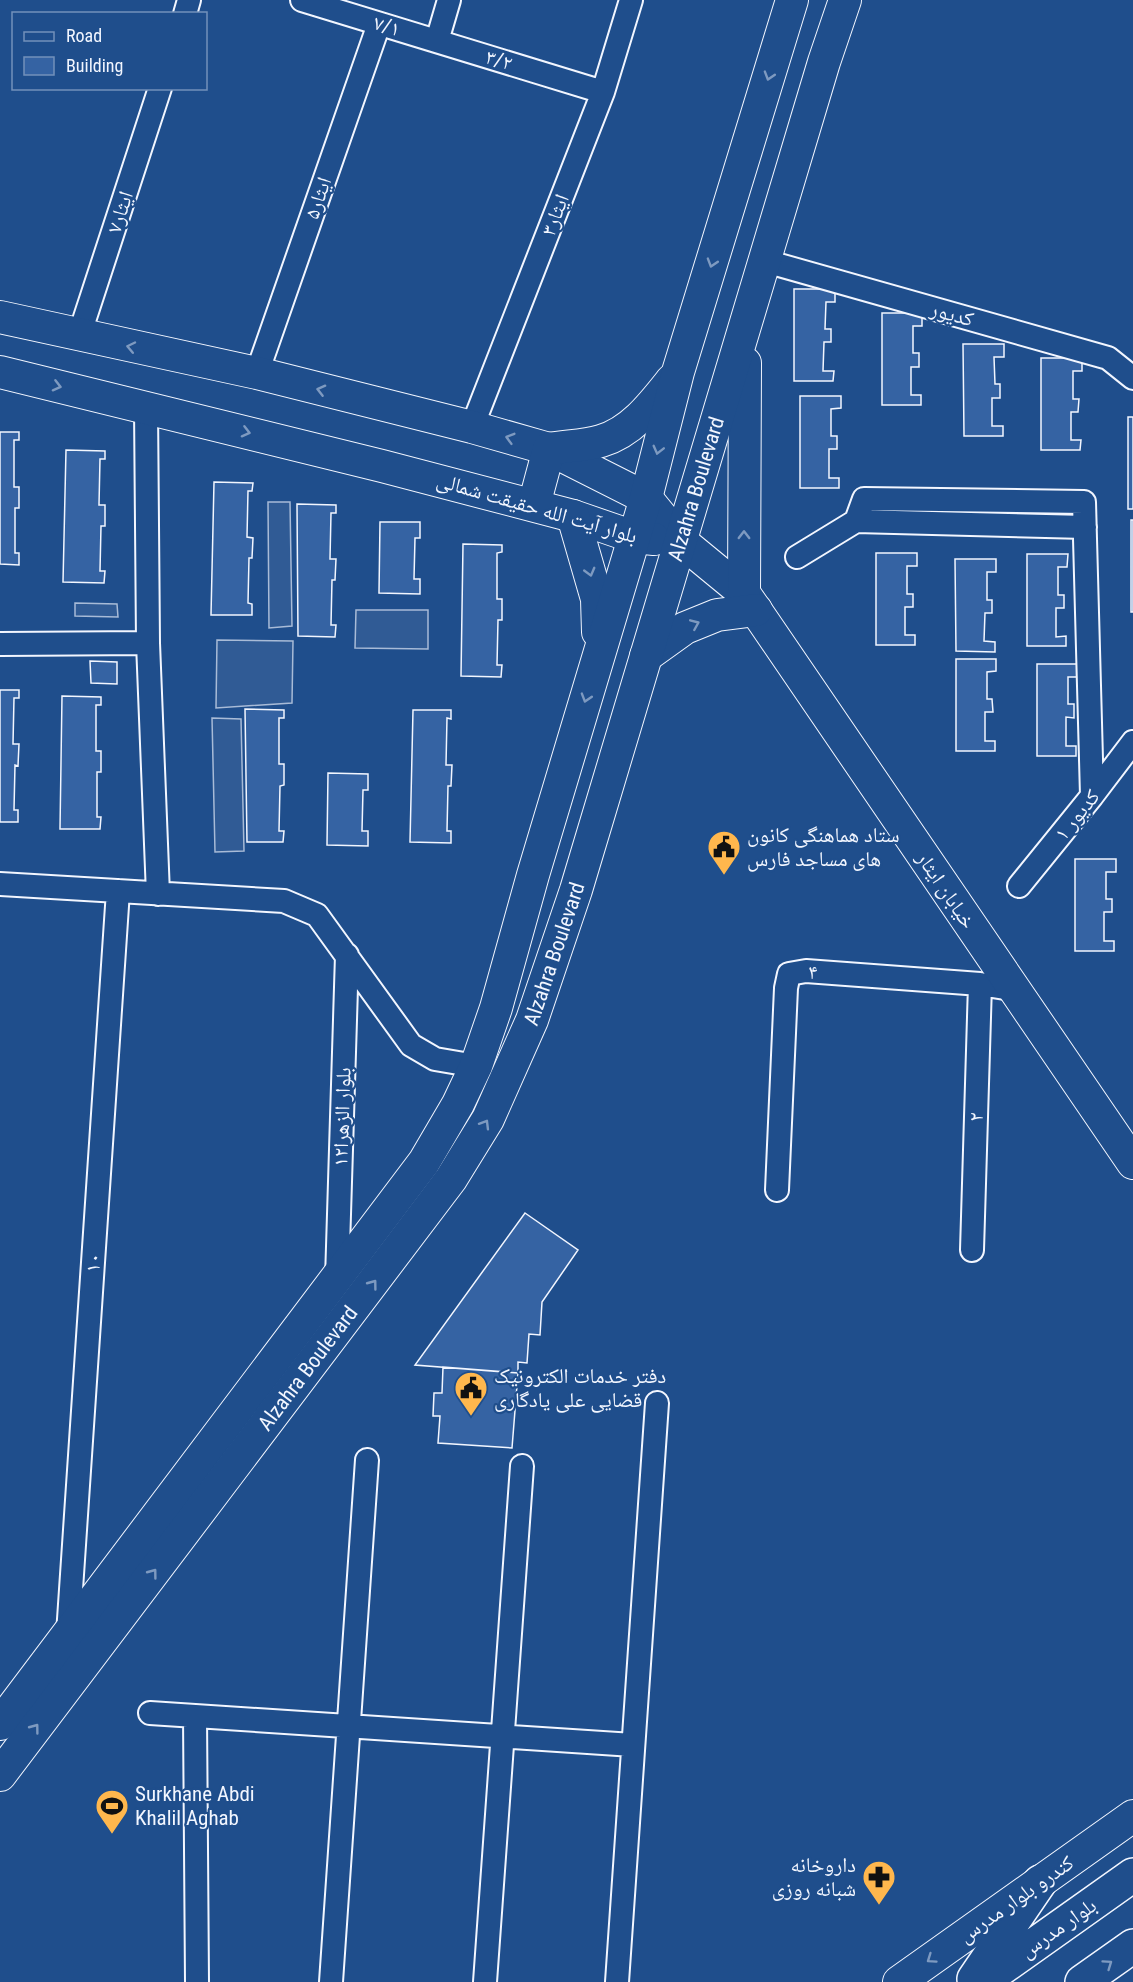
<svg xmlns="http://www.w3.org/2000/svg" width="1133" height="1982" font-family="'Roboto Condensed','Noto Naskh Arabic',sans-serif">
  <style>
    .built { fill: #305b95; stroke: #a8bbd7; stroke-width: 1.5 }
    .building { fill: #3563a3; stroke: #f2f6ff; stroke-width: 1.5 }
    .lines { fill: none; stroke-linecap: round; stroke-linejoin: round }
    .minor-casing { stroke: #f2f6ff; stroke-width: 26 }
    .secondary-casing { stroke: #f2f6ff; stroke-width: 34 }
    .primary-casing { stroke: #f2f6ff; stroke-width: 36 }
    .minor { stroke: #1f4e8c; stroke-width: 22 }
    .secondary { stroke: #1f4e8c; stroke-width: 32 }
    .primary { stroke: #1f4e8c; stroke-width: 33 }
    .oneway { stroke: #7e9ac0 }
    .labels { text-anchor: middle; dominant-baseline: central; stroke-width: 4.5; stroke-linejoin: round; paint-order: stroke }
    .street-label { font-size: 21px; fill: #f2f6ff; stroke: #1f4e8c }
    .poi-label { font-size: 21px; fill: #f2f6ff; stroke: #1f4e8c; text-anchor: start }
  </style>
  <rect width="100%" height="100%" fill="#1f4e8c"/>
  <path class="built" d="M268 502H290L292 626 269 628Z
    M75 603 117 604 118 617 75 616Z
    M356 610H428V649L355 648Z
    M217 640 293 641 292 703 216 708Z
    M212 718 241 719 244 851 215 852Z"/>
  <path class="building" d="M794 289H835V302H826L825 329H831V342H824L823 371H834L833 381H794Z
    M882 313H922V326H913V353H919V367H911V395H921V405H882Z
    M963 344H1004V357H994L995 384H1000V398H992V426H1003V436H964Z
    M1041 358H1082V371H1073V399H1079L1078 412H1071V440H1081L1080 450H1041Z
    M800 396H841V408L831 409V436H837V449H829V478H839V488H800Z
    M1128 417H1133V509H1128Z
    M0 432H19V440H14V487H19V508H15V553H19V565L0 564Z
    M66 450 105 451V459H100L99 505H105V526H101L100 571H105L104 583 63 582Z
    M214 482 253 483 252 491H248L247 537 253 538 252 558H249L248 603 252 604V615H211Z
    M297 504 336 505V513H331L330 559H336L335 580H332L331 625H336L335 637 298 636Z
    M1131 520H1133V612H1131Z
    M380 522H420V538H415L414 579H420V594L379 593Z
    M463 544 502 545V552L497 553V599H502V620H498L497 665H502L501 677 461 676Z
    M876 553H917V566H907V594H913V607H905V635H915V645H876Z
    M1027 554H1068L1067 567H1058V595H1064V608H1056V637L1066 636V646H1027Z
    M955 559H996V572H987V600H992V613H985L984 641 995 642V652L956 651Z
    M956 659H996V671L987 672V699H992L993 712H985V741H995V751H956Z
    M90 661 117 662V684L91 683Z
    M1037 664H1078V677H1068V704H1074V718L1066 717V746H1076V756H1037Z
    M0 690H19V698H14L13 744H19L18 766 15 765 14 810H18V822H0Z
    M62 696 101 697V705H96V751H101V772H97V817H101L100 829H60Z
    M245 709 284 710V718H279V764H284V785L280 786 279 831H284L283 842H247Z
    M413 710H451V719L447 718 446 765H452L451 786H448L447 831H451V843L410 842Z
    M328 773 368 774V790H363L362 831H368V846L327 845Z
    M1075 859H1116V872H1106V899H1112V912H1104V941H1114V951H1075Z
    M525 1213 578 1250 542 1302 540 1335 529 1334 527 1363 518 1362V1373L415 1365Z
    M443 1367 518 1373 512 1448 438 1443 440 1416H433L434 1393H442Z"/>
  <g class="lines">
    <g class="minor-casing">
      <path id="minor" d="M302 0 603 92
        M185 14 189 0
        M437 41 449 0
        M765 261 1108 358 1133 378
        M79 336 160 88
        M257 373 379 24
        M146 407 148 643 158 894
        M472 427 603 92 631 0
        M856 521 1085 527
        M797 557 856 521 864 499 1084 502 1092 796
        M0 644 148 643
        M0 884 284 901 317 915 411 1045 435 1059 476 1066
        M1019 886 1092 796 1133 742
        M777 1190 786 988 789 974 806 971 980 984 1017 990
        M972 1250 980 984
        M337 1279 347 955
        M68 1634 118 891
        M150 1713 633 1745
        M195 1716 197 1982
        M331 1982 367 1460
        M485 1982 522 1466
        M617 1982 657 1403"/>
    </g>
    <g class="secondary-casing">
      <g id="secondary">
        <path d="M0 317 257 373 472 427 549 449 646 498 682 542 744 593 1133 1163"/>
        <path d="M0 372 382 466 573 516 634 537 654 539"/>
        <path d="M534 505 549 449C566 446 585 446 601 441 632 432 653 404 672 380"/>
        <path d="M573 516 597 599 598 632"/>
        <path d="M744 593 745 363"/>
        <path d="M646 656 685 628 717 615 756 610"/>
        <path d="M0 1724 424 1162 458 1104 476 1066 496 1008 533 875 646 498 678 372 792 0"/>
        <path id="s1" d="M0 1775 451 1179 488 1119 532 1020 576 890 824 62 845 0"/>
        <path d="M899 1982 1133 1816"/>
      </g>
    </g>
    <g class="primary-casing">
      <path id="primary" d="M974 1979 1040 1882
        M982 1982 1133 1875
        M1082 1982 1133 1946"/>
    </g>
    <use href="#minor" class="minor"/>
    <use href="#secondary" class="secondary"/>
    <use href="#primary" class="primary"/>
  </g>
  <defs><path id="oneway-chevron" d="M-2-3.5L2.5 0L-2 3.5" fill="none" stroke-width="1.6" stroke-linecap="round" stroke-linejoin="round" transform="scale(1.5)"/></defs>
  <g class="oneway">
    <use href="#oneway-chevron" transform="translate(769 76) rotate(107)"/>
    <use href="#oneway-chevron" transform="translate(712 263) rotate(107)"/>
    <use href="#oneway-chevron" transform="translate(131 347) rotate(-168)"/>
    <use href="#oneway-chevron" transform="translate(57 386) rotate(14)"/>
    <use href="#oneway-chevron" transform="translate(321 390) rotate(-166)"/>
    <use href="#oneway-chevron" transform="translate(246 432) rotate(14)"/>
    <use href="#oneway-chevron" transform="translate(510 438) rotate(-164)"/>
    <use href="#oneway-chevron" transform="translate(658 450) rotate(104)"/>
    <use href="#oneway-chevron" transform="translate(744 535) rotate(-90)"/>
    <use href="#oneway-chevron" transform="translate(590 572) rotate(75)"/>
    <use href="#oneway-chevron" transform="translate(695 624) rotate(-23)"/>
    <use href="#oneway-chevron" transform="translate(586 698) rotate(107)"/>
    <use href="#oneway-chevron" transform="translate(485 1124) rotate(-59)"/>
    <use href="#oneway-chevron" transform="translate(373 1284) rotate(-53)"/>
    <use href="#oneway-chevron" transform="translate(153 1573) rotate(-53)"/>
    <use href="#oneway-chevron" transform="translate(35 1728) rotate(-53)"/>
    <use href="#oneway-chevron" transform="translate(931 1959) rotate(145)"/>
    <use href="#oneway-chevron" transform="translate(1108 1964) rotate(-35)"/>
  </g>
  <defs>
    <g id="civic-pin" transform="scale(1.725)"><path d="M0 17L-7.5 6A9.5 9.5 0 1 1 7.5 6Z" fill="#ffb74d" stroke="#1f4e8c"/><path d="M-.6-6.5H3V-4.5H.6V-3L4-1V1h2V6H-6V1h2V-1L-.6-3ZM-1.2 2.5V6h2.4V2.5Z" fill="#111"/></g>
    <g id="stadium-pin" transform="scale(1.725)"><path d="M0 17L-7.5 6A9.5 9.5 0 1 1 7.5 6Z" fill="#ffb74d" stroke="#1f4e8c"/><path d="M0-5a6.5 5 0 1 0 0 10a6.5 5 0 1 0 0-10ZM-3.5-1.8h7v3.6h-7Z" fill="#111"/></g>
    <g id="pharmacy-pin" transform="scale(1.725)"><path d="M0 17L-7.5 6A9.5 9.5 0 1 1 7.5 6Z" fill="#ffb74d" stroke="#1f4e8c"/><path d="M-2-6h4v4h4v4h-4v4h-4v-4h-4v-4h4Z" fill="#111"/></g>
  </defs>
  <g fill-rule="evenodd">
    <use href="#civic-pin" x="724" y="847"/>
    <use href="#civic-pin" x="471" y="1388"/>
    <use href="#stadium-pin" x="112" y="1806"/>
    <use href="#pharmacy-pin" x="879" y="1877"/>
  </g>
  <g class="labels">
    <g class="street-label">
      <text transform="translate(387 26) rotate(17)">۷/۱</text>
      <text transform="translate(499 60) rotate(17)">۳/۲</text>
      <text transform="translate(318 198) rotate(-71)">ایثار۵</text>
      <text transform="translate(120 212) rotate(-72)">ایثار۷</text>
      <text transform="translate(555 215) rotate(-69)">ایثار۳</text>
      <text transform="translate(952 314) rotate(16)">کدیور</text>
      <text stroke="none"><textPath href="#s1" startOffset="1482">Alzahra Boulevard</textPath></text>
      <text transform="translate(537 508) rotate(16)">بلوار آیت الله حقیقت شمالی</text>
      <text transform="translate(1077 815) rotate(-51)">کدیور ۱</text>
      <text transform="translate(946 890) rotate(56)">خیابان ایثار</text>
      <text stroke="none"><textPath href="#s1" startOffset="996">Alzahra Boulevard</textPath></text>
      <text x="813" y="972">۴</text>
      <text transform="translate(342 1117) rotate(-88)">بلوار الزهرا۱۲</text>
      <text transform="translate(976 1117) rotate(-88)">۲</text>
      <text transform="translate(93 1263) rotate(-86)">۱۰</text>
      <text stroke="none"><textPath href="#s1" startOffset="510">Alzahra Boulevard</textPath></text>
      <text transform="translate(1016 1899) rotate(-35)">کندرو بلوار مدرس</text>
      <text transform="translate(1058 1928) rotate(-35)">بلوار مدرس</text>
    </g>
    <g class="poi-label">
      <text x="747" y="835">ستاد هماهنگی کانون<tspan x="747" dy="24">های مساجد فارس</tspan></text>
      <text x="494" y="1376">دفتر خدمات الکترونیک<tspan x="494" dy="24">قضایی علی یادگاری</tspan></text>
      <text x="135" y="1794">Surkhane Abdi<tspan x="135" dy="24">Khalil Aghab</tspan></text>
      <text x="856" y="1865" text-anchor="end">داروخانه<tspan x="856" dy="24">شبانه روزی</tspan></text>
    </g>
  </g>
  <rect x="12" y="12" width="195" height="78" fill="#1f4e8c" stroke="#7391ba" stroke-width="1.5"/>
  <rect x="24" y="32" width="30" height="9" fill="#1f4e8c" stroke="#7391ba" stroke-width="1.5"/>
  <text x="66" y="42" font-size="18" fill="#f2f6ff">Road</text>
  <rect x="24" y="57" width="30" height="18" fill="#3563a3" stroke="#7391ba" stroke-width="1.5"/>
  <text x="66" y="72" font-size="18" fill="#f2f6ff">Building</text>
</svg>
